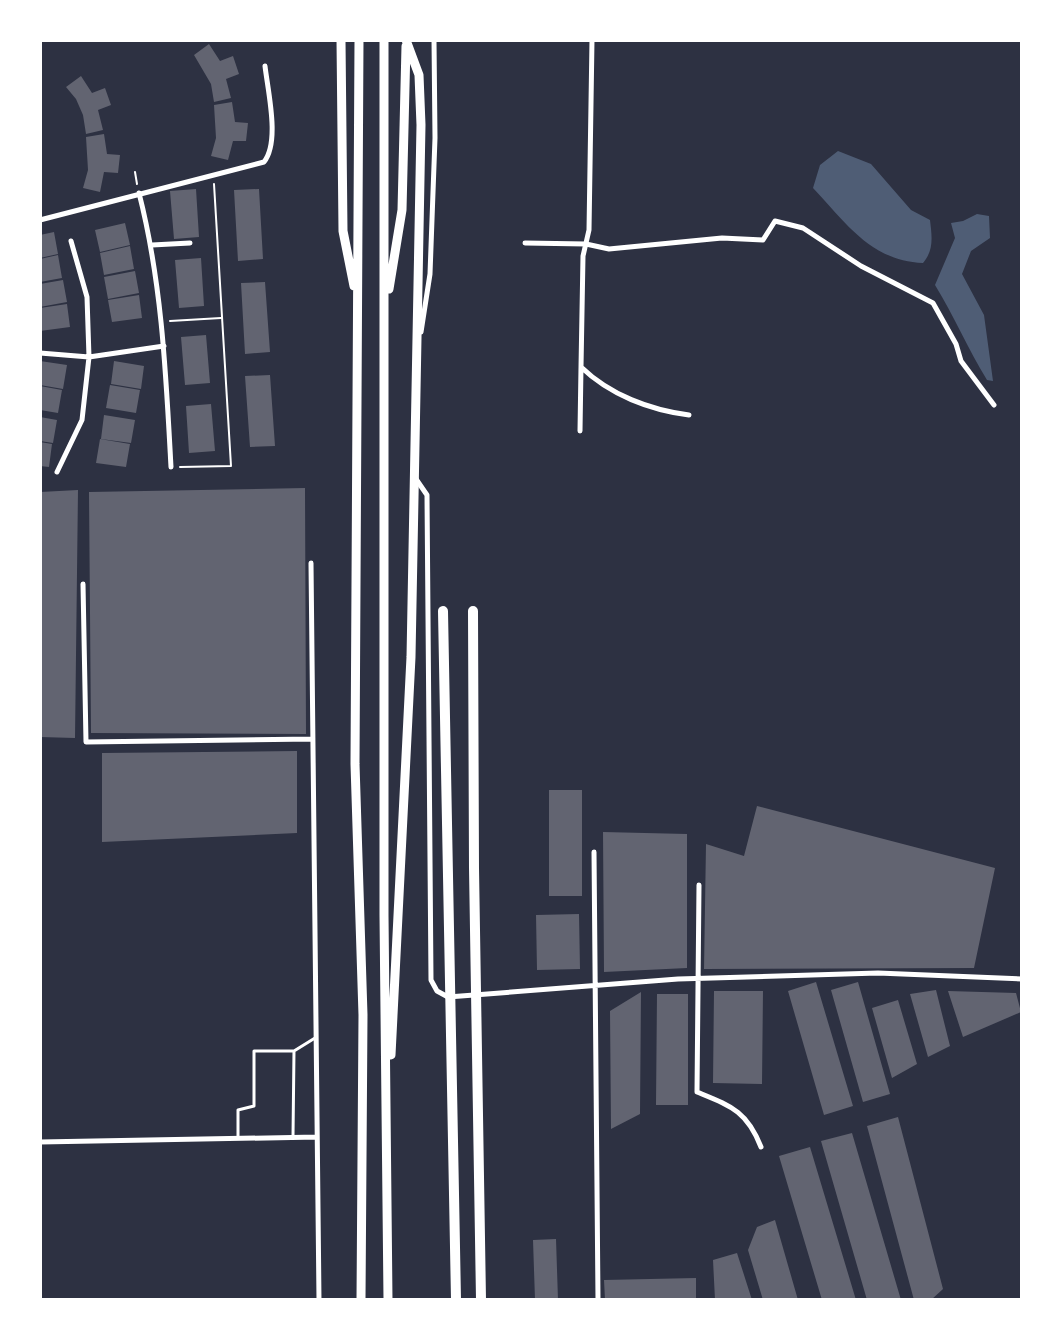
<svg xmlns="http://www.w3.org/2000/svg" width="1062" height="1340" font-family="Mulish,sans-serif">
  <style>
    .water { fill: #4f5d75 }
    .building { fill: #626471 }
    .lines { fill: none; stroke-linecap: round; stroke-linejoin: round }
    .path { stroke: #fff; stroke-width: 2 }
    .service { stroke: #fff; stroke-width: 3 }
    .minor { stroke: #fff; stroke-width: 5 }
    .trunk { stroke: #fff; stroke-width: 9 }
    .motorway { stroke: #fff; stroke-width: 10 }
  </style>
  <rect width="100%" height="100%" fill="#2d3142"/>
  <path class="water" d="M838 151 871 164 911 210 930 220C932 237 934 250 923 263 871 261 846 223 813 188L820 165Z
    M977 214 989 216 990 238 971 251 962 274 984 315 993 381 987 380C968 349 954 316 935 285L955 238 951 223 963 221Z"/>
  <path class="building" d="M209 44 220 61 233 56 239 74 226 79 231 98 214 102 211 84 194 55Z
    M81 76 92 93 105 88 111 105 98 110 103 130 86 134 83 115 76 99 66 87Z
    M232 102 235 122 248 123 246 141H233L228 160 211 156 216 138 214 105Z
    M104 134 107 154 120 155 118 173 104 172 100 192 83 188 88 170 86 137Z
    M196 189 199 237 174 239 170 191Z
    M259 189 263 259 238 261 234 190Z
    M125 223 130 245 100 252 95 230Z
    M54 232 58 254 40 258V235Z
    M130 246 134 269 104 275 100 253Z
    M58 255 62 278 40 282V259Z
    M201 258 204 306 179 308 175 260Z
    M135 271 139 293 108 299 104 277Z
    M63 280 67 302 40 307V284Z
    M265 282 270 352 245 354 241 283Z
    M139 295 142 318 112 322 108 300Z
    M67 304 70 327 40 331V308Z
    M206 335 210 383 185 385 181 337Z
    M40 361 67 365 63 389 40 385Z
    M114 361 144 366 141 389 111 384Z
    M270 375 275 446 250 447 245 376Z
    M110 385 140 390 136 413 106 408Z
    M40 386 62 390 58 413 40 410Z
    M211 404 215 451 189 453 186 406Z
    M104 415 135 420 131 443 101 439Z
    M40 417 57 420 53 443 40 441Z
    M100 439 130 444 126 467 96 463Z
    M40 442 52 444 49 467 40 466Z
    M305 488 306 734 91 733 89 492Z
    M78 490 75 738 40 737V492Z
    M297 751V833L102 842V753Z
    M549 790H582V896H549Z
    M757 806 995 868 974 968 704 969 706 844 744 856Z
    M603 832 687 834V968L604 972Z
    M579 914 580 969 537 970 536 915Z
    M816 982 853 1106 824 1115 788 991Z
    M858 982 890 1094 863 1102 831 990Z
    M936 990 950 1046 928 1057 910 994Z
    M714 991H763L762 1084 713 1083Z
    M948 991 1016 993 1021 1012 963 1037Z
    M641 992 640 1114 611 1129 610 1011Z
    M657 994H688V1105H656Z
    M898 1000 917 1064 892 1078 872 1008Z
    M898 1117 943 1289 931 1300H914L867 1126Z
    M852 1133 901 1300H867L821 1141Z
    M810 1147 856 1300H822L779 1156Z
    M775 1220 798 1300H763L748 1250 757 1227Z
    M556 1239 558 1300H535L533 1240Z
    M737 1253 752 1300H715L713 1260Z
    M696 1278V1300H605L604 1280Z"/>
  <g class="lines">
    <path class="path" d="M135 172 137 184
      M170 321 221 318
      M180 467 231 466 214 184"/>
    <path class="service" d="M293 1136 294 1051 315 1038
      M238 1138V1110L254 1106V1051H294"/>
    <path class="minor" d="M592 40 589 230 583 256 581 367C610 395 650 410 689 415
      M139 193C162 283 166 375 171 467
      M40 220 264 162C280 142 268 92 265 66
      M525 243 586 244 609 249 722 238 763 240 775 221 803 228 861 266 933 303 956 344 961 361 994 405
      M152 245 190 243
      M421 332 430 274 435 138 434 40
      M40 353 89 357 164 346
      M580 431 581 367
      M57 472 82 420 89 357 87 297 71 241
      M416 479 427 495 431 980 437 991 448 997 678 979 878 973 1022 979
      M311 563 319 1300
      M83 584 86 742 313 739
      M594 852 598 1300
      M699 885 697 1092C731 1106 747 1111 761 1147
      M40 1142 317 1137"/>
    <path class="trunk" d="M341 40 343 231 354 286
      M359 40 355 764 363 1015 361 1300
      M384 40V915L388 1300
      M389 289 402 210 406 46
      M391 1055 411 657 421 125 419 75 406 40"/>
    <path class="motorway" d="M443 611 456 1300
      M473 611 474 868 481 1300"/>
  </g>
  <rect width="1062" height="1340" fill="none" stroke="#ffffff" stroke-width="84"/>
</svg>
